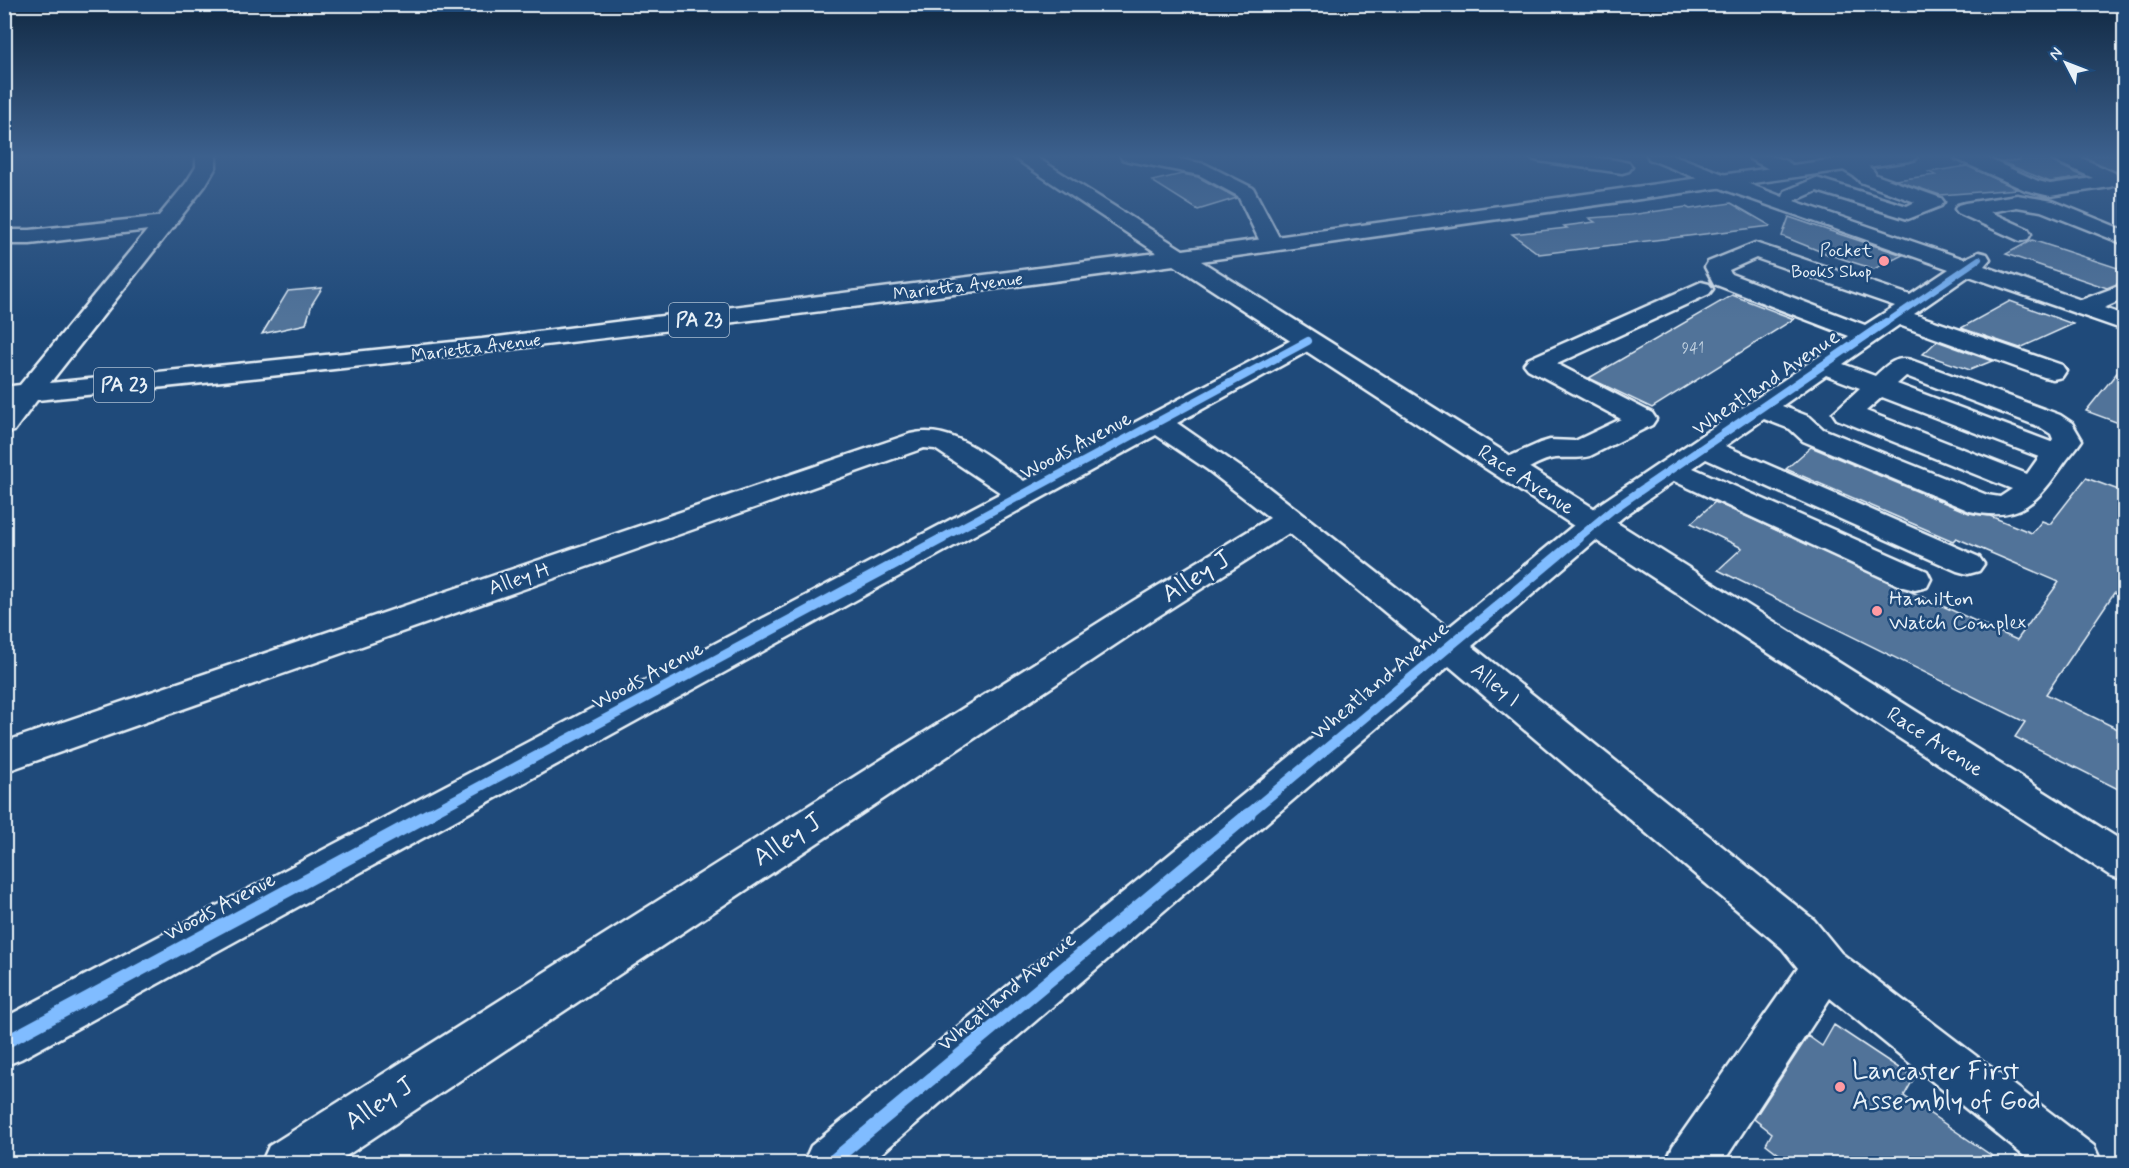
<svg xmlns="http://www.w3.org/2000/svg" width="2129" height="1168" font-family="Mynerve,sans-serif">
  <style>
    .building { fill: #517399; stroke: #e8f1f8; stroke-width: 1.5 }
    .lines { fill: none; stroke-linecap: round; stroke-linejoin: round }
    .minor-casing { stroke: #e8f1f8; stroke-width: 5 }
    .major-casing { stroke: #e8f1f8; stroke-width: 5 }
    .minor { fill: #1f4a7a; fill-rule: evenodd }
    .major { fill: #1f4a7a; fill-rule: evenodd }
    .cycleway-far3-casing { stroke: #1f4a7a; stroke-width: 8 }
    .cycleway-far2-casing { stroke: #1f4a7a; stroke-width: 10 }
    .cycleway-far1-casing { stroke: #1f4a7a; stroke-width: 14 }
    .cycleway-casing { stroke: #1f4a7a; stroke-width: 16 }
    .cycleway-far3 { stroke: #80bcff; stroke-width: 6 }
    .cycleway-far2 { stroke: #80bcff; stroke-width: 8 }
    .cycleway-far1 { stroke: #80bcff; stroke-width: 10 }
    .cycleway { stroke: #80bcff; stroke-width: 13 }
    .poi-dot { fill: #ff9aa2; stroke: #1f4a7a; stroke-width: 2 }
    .labels { text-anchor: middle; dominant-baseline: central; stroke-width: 5; stroke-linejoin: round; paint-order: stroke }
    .far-number-label { font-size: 15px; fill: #c2d2e0 }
    .far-poi-label { font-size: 18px; fill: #e8f1f8; stroke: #1f4a7a; text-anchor: end }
    .far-street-label { font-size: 18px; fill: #e8f1f8; stroke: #1f4a7a }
    .shield { fill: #1f4a7a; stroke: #acbfd2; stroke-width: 1.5 }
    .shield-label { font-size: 20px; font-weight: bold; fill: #e8f1f8 }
    .street-label { font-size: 21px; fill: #e8f1f8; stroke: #1f4a7a }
    .poi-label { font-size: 21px; fill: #e8f1f8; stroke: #1f4a7a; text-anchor: start }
    .near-street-label { font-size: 26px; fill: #e8f1f8; stroke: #1f4a7a }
    .near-poi-label { font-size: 26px; fill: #e8f1f8; stroke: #1f4a7a; text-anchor: start }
  </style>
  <rect width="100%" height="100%" fill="#1f4a7a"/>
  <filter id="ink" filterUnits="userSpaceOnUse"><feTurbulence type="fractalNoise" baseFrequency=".0167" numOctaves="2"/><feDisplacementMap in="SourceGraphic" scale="12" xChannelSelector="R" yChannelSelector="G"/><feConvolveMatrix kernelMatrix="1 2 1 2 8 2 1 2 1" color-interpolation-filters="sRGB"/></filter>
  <g filter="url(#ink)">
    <path class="building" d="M2021 155H2047L2050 161 2085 177 2050 182 2002 162 2020 160Z
      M2081 155H2124V173L2118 174Z
      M1967 166 2018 189 1940 195 1895 180 1935 175 1929 172Z
      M1182 174 1198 177 1237 198 1198 210 1152 181Z
      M1731 203 1771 226 1539 254 1512 234 1567 228 1564 226 1595 222 1589 218 1630 215 1686 207 1690 209Z
      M1789 217 1827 230 1903 255 1874 269 1827 254 1782 236Z
      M2032 240 2124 270V281L2107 288 2006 254Z
      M322 288 312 304 306 324 262 334 288 291Z
      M1732 295 1794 319 1652 408 1589 378Z
      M2010 301 2073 324 2020 348 1961 328Z
      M1937 341 1992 361 1970 370 1923 354Z
      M2124 364V425L2086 411Z
      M1811 447 1969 513 1990 516 2032 533 2042 521 2050 524 2086 478 2124 492V598L2114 593 2046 694 2124 732V792L2015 737 2025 722 1718 570 1742 548 1691 523 1715 502 2017 640 2059 582 1956 538 1953 541 1786 469Z
      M1834 1025 1914 1078 1904 1096 2004 1164H1792L1766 1144 1772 1133 1754 1119 1808 1036 1822 1046Z"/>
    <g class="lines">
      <g class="minor-casing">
        <path id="minor" d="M1120 155H1160L1205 164 1253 188 1282 243 1279 248 1271 250 1263 248 1238 196 1199 175 1129 161 1122 159Z
          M1530 155C1563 155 1596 155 1629 163L1632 167 1629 171 1622 173 1539 161 1532 159Z
          M1647 155H1674L1783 197 1785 191 1816 178 1907 206 1915 202 1860 182C1854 173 1843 173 1837 164L1840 160C1852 157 1871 164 1876 175L1941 198 1944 202 1941 206 1908 219 1817 191 1794 201 1964 259 1979 252 1987 254 1990 259 1984 266 2081 300 2124 284V299L2104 308 2124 315V330L1969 276 1914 314 2062 365 2066 371 2062 377 2053 379 2044 377 1899 325 1843 364 1875 376C1887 365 1895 356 1911 360L2060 415 2072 423 2082 440C2077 448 2070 455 2065 462 2038 501 2021 523 1970 511L1803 441 1790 429 1764 419 1725 446 1979 557 1984 564 1979 571 1968 574 1957 571 1706 459 1693 468 1927 571 1931 579 1927 587 1915 590 1903 587 1674 481 1623 517 1472 646 1814 920 1841 953 2094 1146 2102 1164H2034L1830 998 1722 1164H1665L1673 1146 1798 968 1782 948 1449 666 869 1164H803L811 1146 1426 646 1289 533 1157 617 334 1164H261L269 1146 1133 601 1270 518 1208 470 1156 435 21 1059 4 1066V1018L1001 493 935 449 924 448 4 772V742L910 434C953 423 990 459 1024 481L1299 336 1308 333 1317 336 1321 341 1317 346 1177 423 1259 480 1448 628 1601 503 1849 336 1714 284 1705 267 1708 262 1755 243 1910 295 1949 269 1728 191 1649 159ZM1756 258 1895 306 1865 325 1731 274 1729 270ZM1826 375 1860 388 1833 413 1837 419 2012 489 2000 497 1987 495 1823 429 1810 417 1782 406ZM1906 376 2040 427 2051 434 2053 439 2051 442 1897 384ZM1882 397 2039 457 2027 474 1866 411Z
          M1748 155C1765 155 1788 156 1799 172L1796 176H1782L1750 159Z
          M1954 155H1980L2038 181 2050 184 2093 178 2051 159 2049 155H2075L2115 173 2120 181 2117 185 2110 187 2050 196 2025 190 1956 159Z
          M2017 195 2053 201 2124 230V244L2041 211 2017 207 1990 212 2028 229 2031 234 2028 239 2020 241 1958 213 1955 209 1958 205 1965 203Z
          M166 216 174 217 177 222 174 227 30 244H4V230H30Z
          M1701 282 1709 284 1713 289 1709 294 1557 364 1652 413 1656 419 1652 425 1590 456C1578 459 1568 457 1556 458 1534 460 1520 480 1497 474L1492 468 1497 462 1540 443 1550 440 1575 441 1621 419 1528 369 1524 364 1528 359Z"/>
      </g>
      <g class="major-casing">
        <path id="major" d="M196 155H216V167L205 186 50 383 482 339 1157 253 1010 155H1033L1183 250 1865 155H1918L1916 159 1909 161 1201 261 2124 842V880L2109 875 1174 265C795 316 417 363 37 400L14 431 4 433V406L7 403H4V387L20 385 186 183 196 167Z"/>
      </g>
      <use href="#minor" class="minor"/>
      <use href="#major" class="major"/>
      <g class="cycleway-far3-casing">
        <path id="cycleway-far3" d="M1884 324 1979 259"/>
      </g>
      <g class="cycleway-far2-casing">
        <path id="cycleway-far2" d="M940 539 1308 341
          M1577 539 1612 510 1886 322"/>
      </g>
      <g class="cycleway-far1-casing">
        <path id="cycleway-far1" d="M427 815 943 538
          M1247 815 1579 538"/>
      </g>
      <g class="cycleway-casing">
        <path id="cycleway" d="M4 1043 430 814
          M829 1164 1249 814"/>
      </g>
      <use href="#cycleway-far3" class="cycleway-far3"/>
      <use href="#cycleway-far2" class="cycleway-far2"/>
      <use href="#cycleway-far1" class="cycleway-far1"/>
      <use href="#cycleway" class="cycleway"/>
    </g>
  </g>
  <linearGradient id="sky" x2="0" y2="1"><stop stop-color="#112943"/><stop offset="0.49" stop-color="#3c608d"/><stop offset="1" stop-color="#3c608d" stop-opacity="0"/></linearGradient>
  <rect width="2129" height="319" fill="url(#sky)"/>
  <g class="poi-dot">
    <circle cx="1884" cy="261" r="6"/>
    <circle cx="1877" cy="611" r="6"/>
    <circle cx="1840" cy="1087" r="6"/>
  </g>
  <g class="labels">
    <g class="far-number-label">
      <text x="1693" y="349">941</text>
    </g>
    <g class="far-poi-label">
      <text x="1872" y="251">Pocket<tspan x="1872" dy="21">Books Shop</tspan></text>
    </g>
    <g class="far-street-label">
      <text transform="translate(958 287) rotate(-7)">Marietta Avenue</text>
      <text transform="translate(476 348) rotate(-7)">Marietta Avenue</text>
    </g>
    <g class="shield">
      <rect x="669" y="303" width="60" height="34" rx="4.5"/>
      <rect x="94" y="368" width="60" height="34" rx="4.5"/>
    </g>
    <g class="shield-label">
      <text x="699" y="320">PA 23</text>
      <text x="124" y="385">PA 23</text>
    </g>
    <g class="street-label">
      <text transform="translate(1766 383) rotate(-34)">Wheatland Avenue</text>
      <text transform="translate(1076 446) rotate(-28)">Woods Avenue</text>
      <text transform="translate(1526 480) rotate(33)">Race Avenue</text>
      <text transform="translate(519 579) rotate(-19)">Alley H</text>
      <text transform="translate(648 676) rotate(-28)">Woods Avenue</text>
      <text transform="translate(1380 681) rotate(-40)">Wheatland Avenue</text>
      <text transform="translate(1495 685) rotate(40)">Alley I</text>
      <text transform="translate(1935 742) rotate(33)">Race Avenue</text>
      <text transform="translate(220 907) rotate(-28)">Woods Avenue</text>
      <text transform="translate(1007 992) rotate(-40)">Wheatland Avenue</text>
    </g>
    <g class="poi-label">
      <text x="1889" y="599">Hamilton<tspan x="1889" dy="24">Watch Complex</tspan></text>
    </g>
    <g class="near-street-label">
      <text transform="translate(1197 577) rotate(-32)">Alley J</text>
      <text transform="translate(788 840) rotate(-33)">Alley J</text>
      <text transform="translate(380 1104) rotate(-33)">Alley J</text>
    </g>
    <g class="near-poi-label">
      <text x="1852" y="1072">Lancaster First<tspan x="1852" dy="30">Assembly of God</tspan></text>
    </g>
  </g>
  <rect width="2129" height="1168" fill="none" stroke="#1f4a7a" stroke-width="24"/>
  <rect x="12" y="12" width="2105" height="1144" fill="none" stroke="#e8f1f8" stroke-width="2" filter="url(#ink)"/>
  <g transform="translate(2066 63) rotate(312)" stroke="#1f4a7a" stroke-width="4.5" paint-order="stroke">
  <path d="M0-4.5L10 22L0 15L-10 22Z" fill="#e8f1f8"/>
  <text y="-9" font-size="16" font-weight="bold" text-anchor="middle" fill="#e8f1f8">N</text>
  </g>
</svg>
